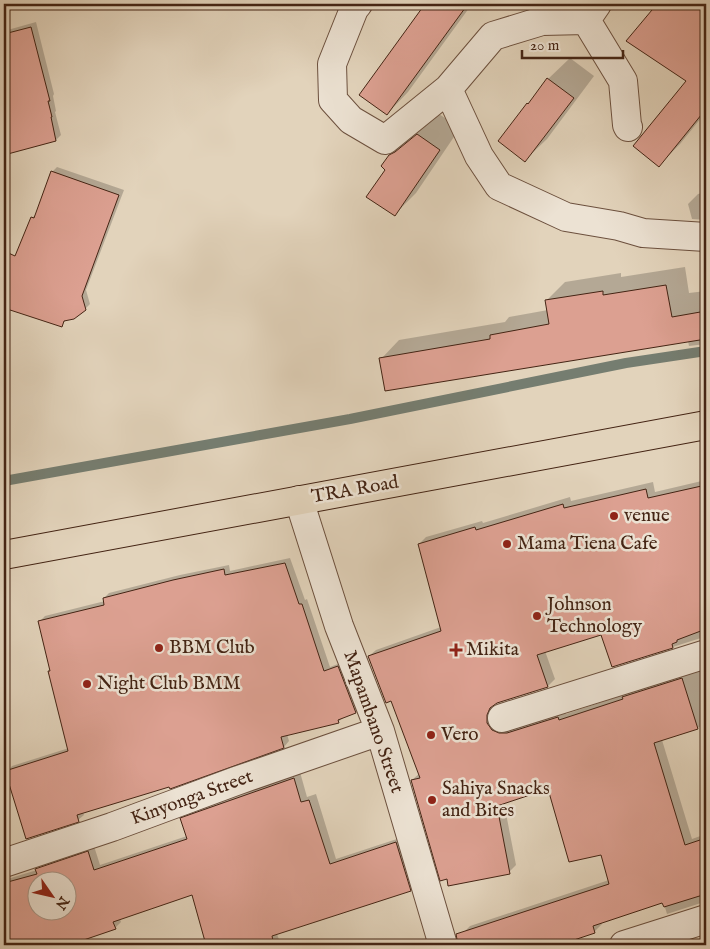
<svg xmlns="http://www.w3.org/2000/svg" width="710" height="949" font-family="'IM FELL English',serif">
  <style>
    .shadow { fill: #0003; fill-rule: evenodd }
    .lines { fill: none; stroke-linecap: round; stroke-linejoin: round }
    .stream { stroke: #757d70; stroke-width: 10 }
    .building { fill: #dca091; stroke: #442414; fill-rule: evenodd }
    .minor-casing { stroke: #6c503e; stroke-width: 30 }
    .major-casing { stroke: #442414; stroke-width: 30 }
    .minor { stroke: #ece2d3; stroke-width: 28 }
    .major { stroke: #e2d3bb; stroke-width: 28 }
    .poi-dot { fill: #8f2418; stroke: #ece2d3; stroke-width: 2 }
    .labels { text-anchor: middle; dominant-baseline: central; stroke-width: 5; stroke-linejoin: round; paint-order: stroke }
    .street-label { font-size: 19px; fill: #442414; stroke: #ece2d3 }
    .poi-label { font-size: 19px; fill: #442414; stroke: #ece2d3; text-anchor: start }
  </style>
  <rect width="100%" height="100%" fill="#e2d3bb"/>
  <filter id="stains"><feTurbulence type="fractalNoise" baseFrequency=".004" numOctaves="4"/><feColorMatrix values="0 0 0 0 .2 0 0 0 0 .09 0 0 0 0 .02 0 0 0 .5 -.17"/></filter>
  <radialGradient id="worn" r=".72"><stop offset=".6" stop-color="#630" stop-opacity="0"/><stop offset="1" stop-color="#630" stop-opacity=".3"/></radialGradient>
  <path class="shadow" d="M427 4H472L408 92 387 114 361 95Z
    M659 4H706V112L680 144 659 165 688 81 628 41Z
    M36 22 54 94 53 96 56 111 55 112 61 135 56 140 4 154V31Z
    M570 58 594 76 547 139 525 160 500 141 528 104 536 96 548 79Z
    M439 114 460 128 416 193 394 215 386 170 390 155 412 134Z
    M57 167 124 190 86 290 90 304 85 309 66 320 61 326 4 307V247L16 259 32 218 37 213 52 172Z
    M706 192V220L692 219 688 204 698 194Z
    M685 267 689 293 706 291V344L689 346 688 341 381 359 399 340 505 322 509 317 548 310 546 301 565 282 621 273V277Z
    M706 480V638H701L613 666 601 634 545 651 555 679 548 686 495 703 493 706 494 716 565 711 566 714 626 694 630 690 706 666V725L662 740 692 839 706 834V903H701L667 914 663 901 601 922 602 924 595 931 555 945H467L463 933 470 926 609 880 602 854 549 788 504 803 516 865 509 872 412 780 420 773 391 700 369 656 376 650 441 627 419 544 426 537 482 521 483 523 570 497 571 501 653 482 655 492Z
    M290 558 305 600 307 599 330 667 343 662 361 707 356 712 344 717 338 722 287 734 289 741 284 747 171 787 170 785 83 812 84 815 78 820 7 772 12 766 69 748 49 672 51 670 40 621 45 616 105 601 104 598 109 593 180 575 229 565 230 571Z
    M300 772 307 797 316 794 336 859 403 837 416 884 410 890 193 893 120 919 121 922 115 928 66 945H4V880L37 870 43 863 94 846 100 865 187 836 181 819 187 813ZM38 882H68V912H38Z
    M273 923 281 945H212Z"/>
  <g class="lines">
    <path class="stream" d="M4 481 350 419 626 363 706 351"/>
  </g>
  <path class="building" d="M425 4H468L387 115 359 95Z
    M657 4H706V109L659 167 633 146 686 81 626 41Z
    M31 27 50 101H48L52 117H51L56 141 4 155V34Z
    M547 78 574 98 525 162 498 141 527 103 528 104Z
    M417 134 440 150 395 216 366 197 385 170 381 166 389 155 395 152Z
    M51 171 119 195 82 296 86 310 74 319 64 321 62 327 4 308V251L15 256 31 217 34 218Z
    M666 285 672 317 706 311V339L385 391 379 358 490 339V335L549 324 545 300 603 291V295Z
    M706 485V629L677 640V642L672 644 673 648 612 667 601 635 537 655 548 687 497 703 490 708 487 715V723L492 730 499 733H507L558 717 559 720 623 699 622 697 682 678 698 729 654 743 685 845 706 838V894L664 907 662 903 593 926 595 933 559 945H458L456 934 609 884 601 855 569 862 548 789 497 806 510 874 448 886 447 879 440 881 411 780 420 778 391 701 386 703 368 656 441 631 418 544 475 527 476 530 563 504 564 508 646 489 648 498Z
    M285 563 299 604H302L324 671 338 666 356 713 338 720 339 723 281 737 284 748 170 789 169 787 77 815 79 822 26 839 5 771 68 751 48 671H50L38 621 104 605 103 598 173 580 224 569 225 575Z
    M294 778 301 802 309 800 330 864 396 842 411 891 272 936 274 945H206L192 895 113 922 116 929 69 945H4V883L37 874 35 869 88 851 94 870 187 839 180 818ZM38 882H68V912H38Z"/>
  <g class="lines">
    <g class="minor-casing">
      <path id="minor" d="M358 4 354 9 332 64 333 100 351 120 385 140 448 89 493 36 542 21 586 20
        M597 4 586 20 623 81 627 125 628 127
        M448 89 479 156 499 186 566 217 619 226 643 233 706 237
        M299 500 339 626 380 731 443 945
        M502 718 706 654
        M4 863 112 827 236 781 380 731
        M624 945 706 919"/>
    </g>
    <g class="major-casing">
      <path id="major" d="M4 555 706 425"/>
    </g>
    <use href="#minor" class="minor"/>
    <use href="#major" class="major"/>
  </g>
  <g class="poi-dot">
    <circle cx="614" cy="516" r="5"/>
    <circle cx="507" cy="544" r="5"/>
    <circle cx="537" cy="616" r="5"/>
    <circle cx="159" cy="648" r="5"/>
    <path d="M453.5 642.5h5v5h5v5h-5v5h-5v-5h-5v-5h5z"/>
    <circle cx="87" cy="684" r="5"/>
    <circle cx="431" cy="735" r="5"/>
    <circle cx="432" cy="800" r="5"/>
  </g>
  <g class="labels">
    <g class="street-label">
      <text transform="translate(355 490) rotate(-10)">TRA Road</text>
      <text transform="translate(373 722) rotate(71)">Mapambano Street</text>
      <text transform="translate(192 798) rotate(-20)">Kinyonga Street</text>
    </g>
    <g class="poi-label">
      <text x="624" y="516">venue</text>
      <text x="517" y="544">Mama Tiena Cafe</text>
      <text x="547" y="605">Johnson<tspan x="547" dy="22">Technology</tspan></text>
      <text x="169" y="648">BBM Club</text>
      <text x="466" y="650">Mikita</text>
      <text x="97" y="684">Night Club BMM</text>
      <text x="441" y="735">Vero</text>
      <text x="442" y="789">Sahiya Snacks<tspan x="442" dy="22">and Bites</tspan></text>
    </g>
  </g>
  <rect width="710" height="949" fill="none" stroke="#e2d3bb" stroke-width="20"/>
  <rect x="5" y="5" width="700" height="939" fill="none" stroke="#442414" stroke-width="2.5"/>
  <rect x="10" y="10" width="690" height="929" fill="none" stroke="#442414"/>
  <g transform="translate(52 896) rotate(124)"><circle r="24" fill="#ece2d3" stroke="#a99687"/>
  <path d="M0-4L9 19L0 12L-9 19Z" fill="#8f2418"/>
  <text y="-8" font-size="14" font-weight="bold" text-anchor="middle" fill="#442414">N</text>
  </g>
  <path d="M522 50v8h101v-8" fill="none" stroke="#442414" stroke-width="2.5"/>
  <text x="530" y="50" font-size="15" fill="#442414" stroke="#ece2d3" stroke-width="4" paint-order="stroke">20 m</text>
  <rect width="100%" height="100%" filter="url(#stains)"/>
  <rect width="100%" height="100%" fill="url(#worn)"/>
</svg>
